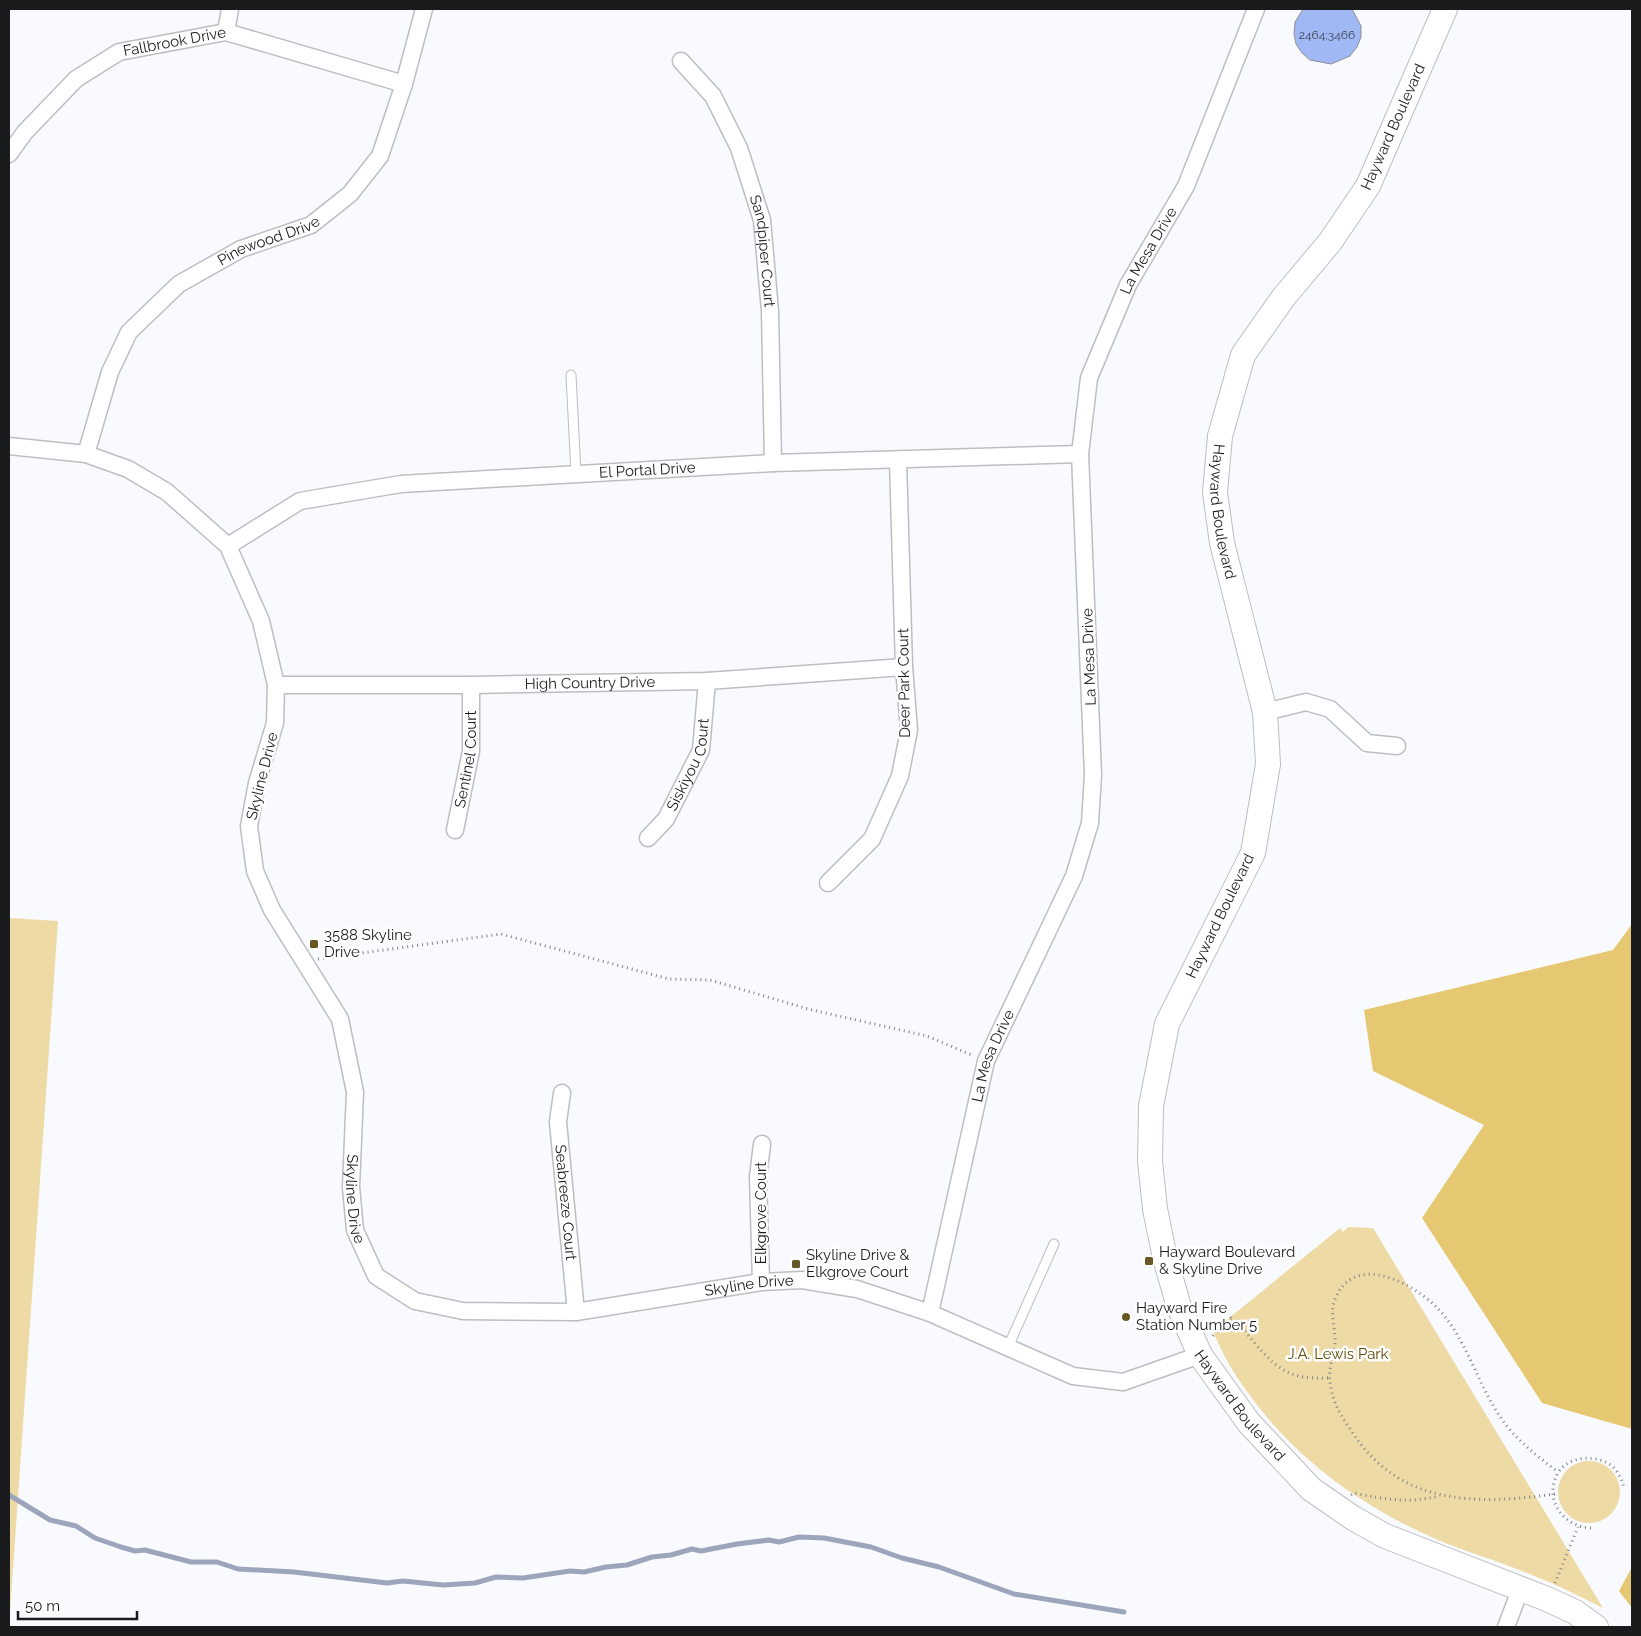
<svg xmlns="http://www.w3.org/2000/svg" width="1641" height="1636" font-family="Raleway,sans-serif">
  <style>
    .green { fill: #eedaa4 }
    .forest { fill: #e6c772 }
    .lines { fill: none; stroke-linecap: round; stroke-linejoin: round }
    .stream { stroke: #9ca5bb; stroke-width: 5 }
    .building { fill: #a0b8f3; stroke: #8d8f93 }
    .lane-casing { stroke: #bcbec3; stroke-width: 11 }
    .street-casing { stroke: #bcbec3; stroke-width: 19 }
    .secondary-casing { stroke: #bcbec3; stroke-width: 26 }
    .path { stroke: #838486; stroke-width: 3; stroke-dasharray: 1 4; stroke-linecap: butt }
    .lane { stroke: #fff; stroke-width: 9 }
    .street { stroke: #fff; stroke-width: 16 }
    .secondary { stroke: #fff; stroke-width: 24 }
    .poi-dot { fill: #695826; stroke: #fff; stroke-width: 2 }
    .labels { text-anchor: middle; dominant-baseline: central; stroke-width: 5; stroke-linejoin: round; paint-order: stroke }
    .number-label { font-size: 12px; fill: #3c4252 }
    .street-label { font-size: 15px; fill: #1a1b1c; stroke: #fff }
    .poi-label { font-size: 15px; fill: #1a1b1c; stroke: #fff; text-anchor: start }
    .park-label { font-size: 15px; fill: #5f4a02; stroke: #fff }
  </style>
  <rect width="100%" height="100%" fill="#f9fafe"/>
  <path class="green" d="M9 918 58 921 9 1627Z
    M1348 1227 1373 1228 1603 1608C1572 1592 1542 1578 1509 1566 1486 1557 1461 1550 1438 1540 1374 1512 1318 1475 1272 1423 1248 1395 1226 1365 1213 1331L1340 1228 1343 1232Z
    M1558 1492a31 31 0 1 1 62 0a31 31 0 1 1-62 0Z"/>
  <path class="forest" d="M1632 924V1429L1542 1403 1422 1218 1484 1125 1373 1071 1364 1010 1613 950Z
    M1632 1567V1608L1619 1591Z"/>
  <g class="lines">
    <path class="stream" d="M9 1495 50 1520 76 1526 95 1538 121 1547 135 1551 145 1550 191 1562H217L238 1569 294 1572 387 1583 403 1581 443 1585 475 1583 496 1577 523 1578 570 1571 584 1572 606 1567 627 1565 652 1557 671 1555 692 1549 701 1551 737 1544 769 1540 779 1542 799 1537 824 1538 871 1547 902 1558 939 1567 1014 1594 1124 1612"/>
  </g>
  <path class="building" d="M1303 9H1352L1361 26V37L1357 47 1350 56 1331 64 1310 60 1302 53 1296 44 1294 34 1295 22Z"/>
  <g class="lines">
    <g class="lane-casing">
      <path id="lane" d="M571 375 576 474
        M1008 1347 1054 1244"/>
    </g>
    <g class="street-casing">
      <g id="street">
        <path d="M226 32 230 9"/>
        <path id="s1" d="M681 61 713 96 739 148 762 220 770 311 773 463"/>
        <path id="s2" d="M9 154 25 132 76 79 119 52 226 32 404 84"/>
        <path id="s3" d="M9 446 86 454 128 469 167 492 228 546 261 621 276 685 275 723 257 783 249 826 255 871 272 910 340 1019 355 1092 351 1187 355 1230 376 1276 415 1301 463 1311 576 1312 761 1282 802 1280 857 1289 930 1313 1073 1376 1123 1382 1200 1355"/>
        <path id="s4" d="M86 454 110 372 129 332 179 284 241 249 311 225 350 194 380 156 404 84 424 9"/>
        <path id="s5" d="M228 546 300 501 401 484 773 463 1080 454"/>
        <path id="s6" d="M276 685H471L707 681 904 667"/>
        <path d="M1265 712 1306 702 1330 709 1367 743 1397 746"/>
        <path id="s7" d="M455 830 471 751V685"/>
        <path id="s8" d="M648 838 666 819 701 750 707 681"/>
        <path d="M828 883 872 839 900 776 909 730 904 667 898 460"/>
        <path id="s9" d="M562 1093 558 1122 576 1312"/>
        <path d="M761 1282 758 1177 762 1144"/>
        <path id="s10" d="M930 1313 986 1061 1074 876 1090 823 1093 775 1080 454 1089 378 1128 285 1186 186 1256 9"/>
        <path d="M1506 1627 1520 1590"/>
      </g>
    </g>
    <g class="secondary-casing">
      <g id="secondary">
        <path id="s11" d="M1445 9 1368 186 1330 242 1283 298 1243 355 1220 436 1215 492 1222 543 1265 712 1268 764 1253 853 1167 1024 1151 1106 1150 1161 1155 1209 1165 1258 1179 1307 1200 1355 1249 1423 1311 1489 1353 1518 1385 1536 1547 1599 1575 1612 1596 1627"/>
      </g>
    </g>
    <path class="path" d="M318 959 501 934 669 979 710 980 808 1009 927 1036 974 1056
      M1213 1336 1220 1326 1231 1318C1241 1324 1246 1333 1253 1341 1277 1370 1291 1380 1329 1378
      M1555 1494C1476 1505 1400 1506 1352 1432 1341 1416 1331 1400 1330 1381 1328 1368 1334 1356 1335 1343 1336 1330 1330 1315 1334 1302 1349 1258 1395 1275 1422 1295 1464 1324 1473 1378 1501 1418 1516 1440 1537 1456 1558 1472
      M1351 1495 1354 1493C1386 1500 1409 1503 1440 1496
      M1591 1528C1563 1527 1543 1499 1558 1473 1568 1455 1599 1454 1613 1467 1619 1473 1622 1480 1624 1488
      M1555 1583 1578 1527"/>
    <use href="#lane" class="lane"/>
    <use href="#street" class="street"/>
    <use href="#secondary" class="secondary"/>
  </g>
  <g class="poi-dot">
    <rect x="309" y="939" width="10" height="10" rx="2.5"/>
    <rect x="1144" y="1256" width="10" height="10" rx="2.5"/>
    <rect x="791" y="1259" width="10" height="10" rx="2.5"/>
    <circle cx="1126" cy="1317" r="5"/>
  </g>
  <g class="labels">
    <g class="number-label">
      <text x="1327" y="35">2464;3466</text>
    </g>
    <g class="street-label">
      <text stroke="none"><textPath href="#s2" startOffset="208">Fallbrook Drive</textPath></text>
      <text transform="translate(1393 127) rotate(-66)">Hayward Boulevard</text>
      <text stroke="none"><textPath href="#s4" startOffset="299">Pinewood Drive</textPath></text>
      <text stroke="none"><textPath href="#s10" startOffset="1105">La Mesa Drive</textPath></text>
      <text stroke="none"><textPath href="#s1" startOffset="212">Sandpiper Court</textPath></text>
      <text stroke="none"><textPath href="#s5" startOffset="434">El Portal Drive</textPath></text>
      <text stroke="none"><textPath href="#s11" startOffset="564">Hayward Boulevard</textPath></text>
      <text transform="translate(1089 657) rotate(-92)">La Mesa Drive</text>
      <text stroke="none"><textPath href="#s6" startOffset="314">High Country Drive</textPath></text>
      <text transform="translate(904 683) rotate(-91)">Deer Park Court</text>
      <text stroke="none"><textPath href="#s7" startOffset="72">Sentinel Court</textPath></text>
      <text stroke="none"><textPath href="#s8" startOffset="86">Siskiyou Court</textPath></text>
      <text transform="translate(262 776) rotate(-76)">Skyline Drive</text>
      <text transform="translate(1220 916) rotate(-64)">Hayward Boulevard</text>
      <text stroke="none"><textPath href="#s10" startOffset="265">La Mesa Drive</textPath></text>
      <text stroke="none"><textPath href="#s3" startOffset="939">Skyline Drive</textPath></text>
      <text stroke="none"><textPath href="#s9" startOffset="110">Seabreeze Court</textPath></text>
      <text transform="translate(761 1213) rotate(-90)">Elkgrove Court</text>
      <text stroke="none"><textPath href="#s3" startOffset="1404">Skyline Drive</textPath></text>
      <text stroke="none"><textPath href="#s11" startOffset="1508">Hayward Boulevard</textPath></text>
    </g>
    <g class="poi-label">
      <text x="324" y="935">3588 Skyline<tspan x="324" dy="17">Drive</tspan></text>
      <text x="1159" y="1252">Hayward Boulevard<tspan x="1159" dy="17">&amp; Skyline Drive</tspan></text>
      <text x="806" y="1255">Skyline Drive &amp;<tspan x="806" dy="17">Elkgrove Court</tspan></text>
      <text x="1136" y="1308">Hayward Fire<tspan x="1136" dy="17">Station Number 5</tspan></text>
    </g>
    <g class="park-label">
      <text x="1338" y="1354">J.A. Lewis Park</text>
    </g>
  </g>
  <rect width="1641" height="1636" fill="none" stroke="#1a1b1c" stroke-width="20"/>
  <path d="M18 1611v8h119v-8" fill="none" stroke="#1a1b1c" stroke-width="2.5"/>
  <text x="25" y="1611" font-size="15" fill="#1a1b1c" stroke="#ffffff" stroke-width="4" paint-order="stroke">50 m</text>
</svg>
